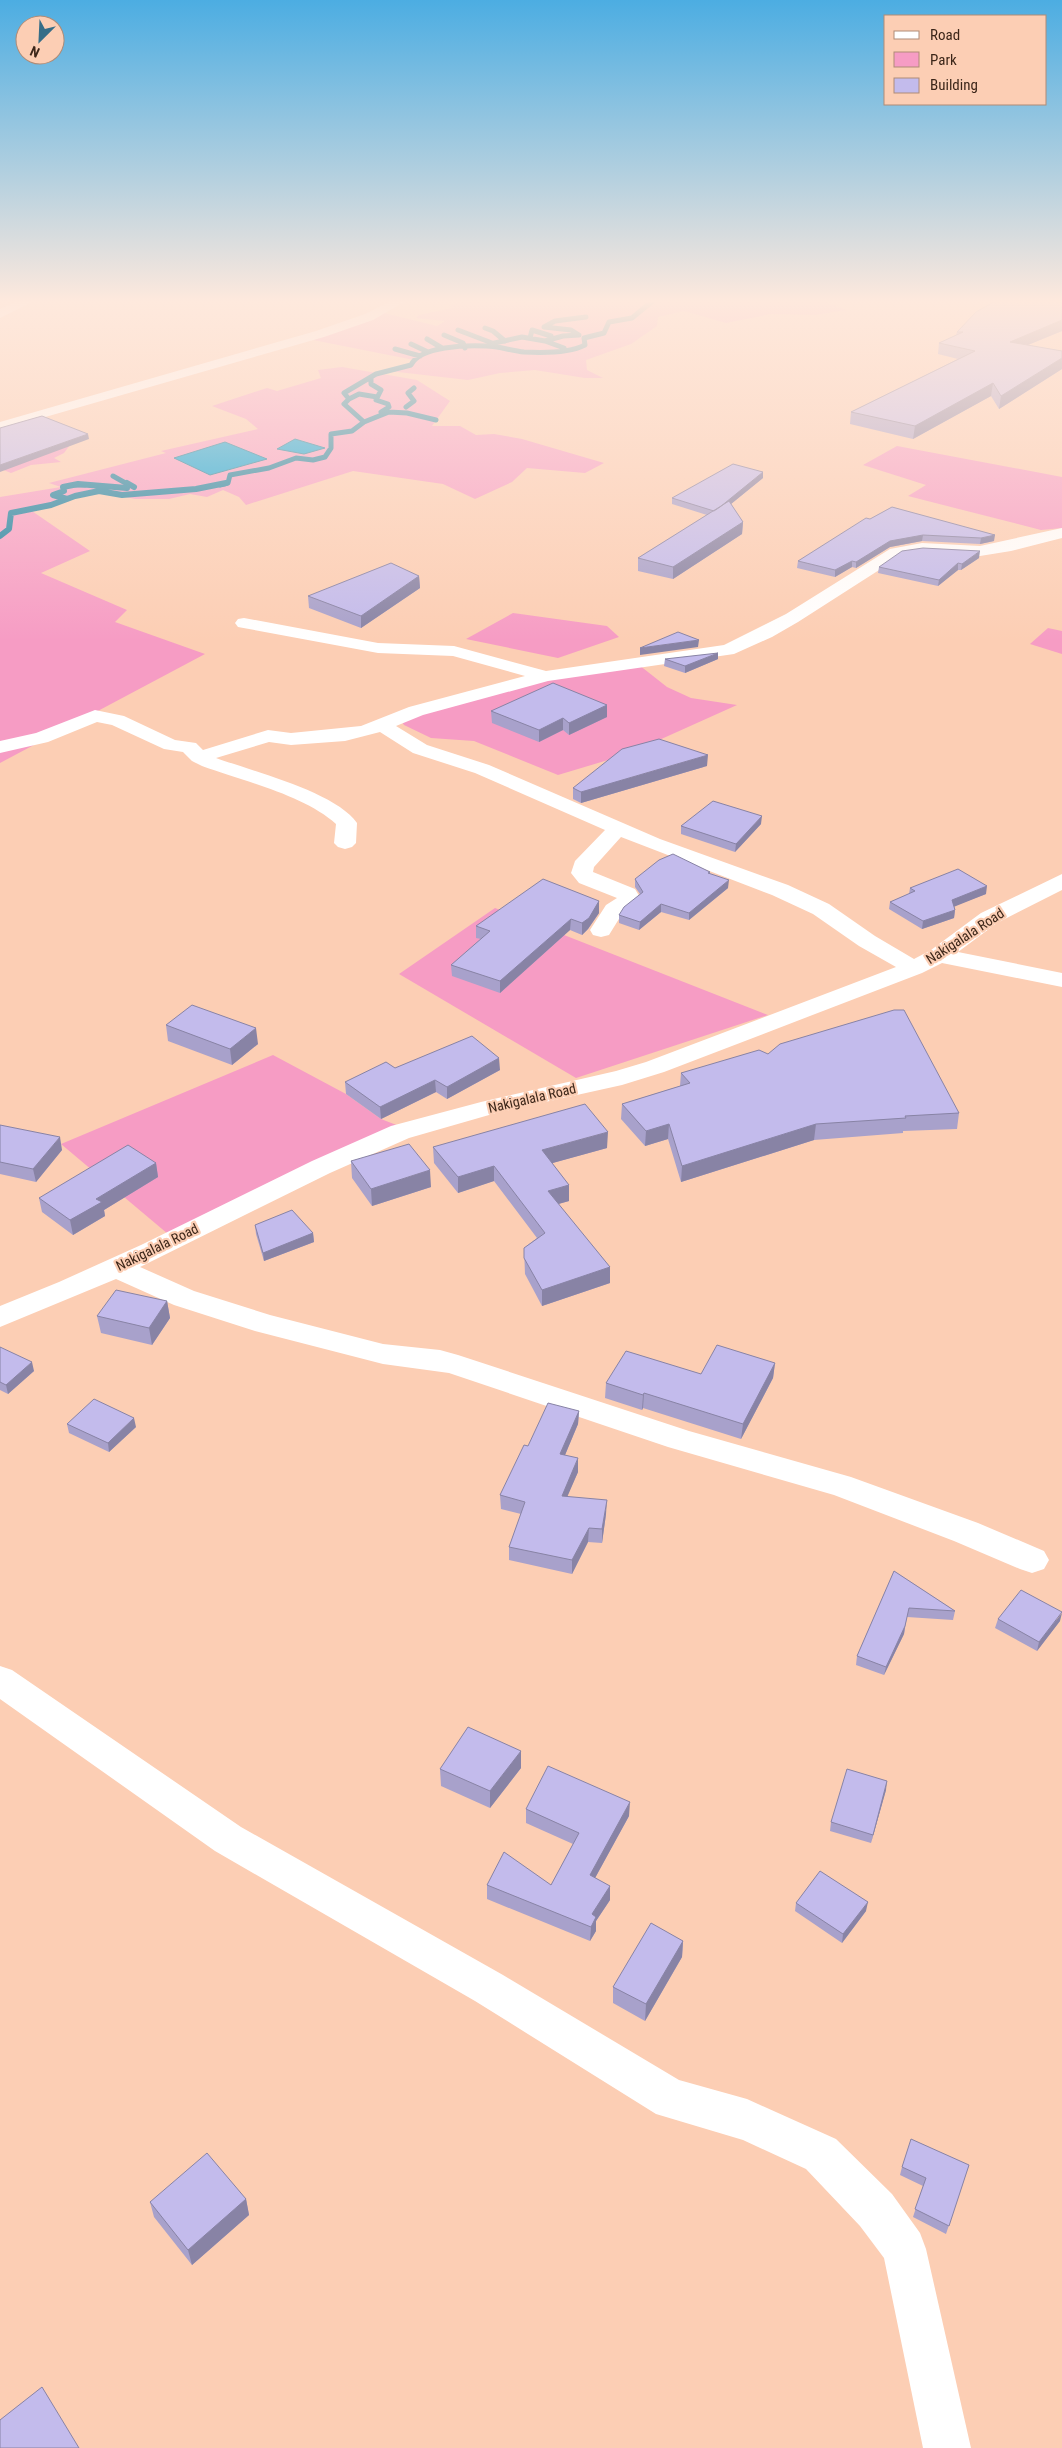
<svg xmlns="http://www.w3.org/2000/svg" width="1062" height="2448" font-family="'Roboto Condensed',sans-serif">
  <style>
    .green { fill: #f69cc4; fill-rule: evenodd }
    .water { fill: #03a2d9; stroke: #147d9f }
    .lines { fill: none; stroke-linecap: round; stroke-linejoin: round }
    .stream-far1 { stroke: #147d9f; stroke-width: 5 }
    .stream { stroke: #147d9f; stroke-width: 6 }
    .minor { fill: #fff; fill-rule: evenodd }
    .wall { fill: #a8a1cb }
    .shaded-wall { fill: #8883a5 }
    .building { fill: #c3bbec; stroke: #8883a5 }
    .labels { text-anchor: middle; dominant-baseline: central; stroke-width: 4.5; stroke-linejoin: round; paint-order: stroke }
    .street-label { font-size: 14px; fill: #3c2619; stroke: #fcceb4 }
  </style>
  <rect width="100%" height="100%" fill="#fcceb4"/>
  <path class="green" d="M484 299H817L847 310 815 315 771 314 726 323 684 311 658 317 657 326 631 344 586 360 587 370 603 378H585L535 370 500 373 468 380 389 371 398 366 411 365 414 360 313 340 384 313 437 326 445 321 416 318 419 315 452 308 450 304Z
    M342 367 417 380 450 401 432 426H460L476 435 494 434 522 439 604 463 585 473 527 468 512 482 475 499 443 484 353 471 246 505 239 497 223 490 207 497 190 494 169 499H135L99 491 75 496 51 505 29 509 90 551 41 573 127 610 115 622 205 654 0 763V497L61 487 49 483 166 453 161 451 258 429 246 419 212 406 267 388 277 391 321 378 318 370ZM295 439 324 448 304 454 278 449ZM251 453 266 459 211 475 175 458Z
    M70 445 64 453 54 458 61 462 31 465 11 473 1 469Z
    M897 446 1062 477V528L1041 530 908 496 926 485 863 465Z
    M513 613 607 626 619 637 558 658 466 639Z
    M1048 628 1062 631V654L1030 644Z
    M634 661 667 687 691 698 737 705 628 754 558 775 474 741 431 738 404 725 399 718 470 698Z
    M495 908 768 1015 576 1078 399 974Z
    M273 1055 346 1094 381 1119 399 1126 168 1234 61 1144Z"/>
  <path class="water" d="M295 439 325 448 304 454 277 449Z
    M225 442 267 459 210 475 174 458Z"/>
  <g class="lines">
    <path class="stream-far1" d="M672 299H674
      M485 328 493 331 505 341
      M458 330 492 343
      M444 335 463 343 465 348
      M530 338 532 330 551 336
      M427 339 442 348
      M411 344 428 352
      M490 344 522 337 545 341
      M564 348 545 341 563 336 579 335 571 330 544 327 555 321 586 317
      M395 349 420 356
      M371 378V384L381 390 376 400 388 404 389 407 381 412
      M349 399 359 394 377 397
      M406 407 414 401 408 393 414 388
      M364 422 389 412 407 413 436 420
      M113 476 129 485
      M75 485H85
      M220 485 228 483 230 475 269 468 296 458 313 460 325 457 331 448V434L352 431 364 422 344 404 349 399 344 393 376 374 411 365C420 346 467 345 486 346 499 346 512 351 524 352 542 353 569 353 585 345L584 338 604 333 609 322 632 318 655 299"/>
    <path class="stream" d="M127 483 134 487
      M67 499 53 495 64 491 63 487 78 484 127 488
      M0 536 9 529 11 513 51 505 75 496 99 491 122 495 196 489 226 483"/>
    <path class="minor" d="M23 299H38L0 318V309Z
      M395 299H409L373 320 324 337 0 430V422L316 331 365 314Z
      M1062 528V538L1011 551 980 556 922 553 901 556 798 622 772 637 734 654 548 681 423 715 396 726 427 745 489 765 660 839 788 885 829 904 875 936 914 959 931 950 981 913 1062 874V890L997 923 958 952 1062 973V987L942 963 922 973 664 1072 622 1085 496 1113 409 1138 330 1173 140 1267 194 1291 270 1315 383 1344 440 1350 458 1355 689 1431 851 1477 978 1523 1044 1551 1049 1560 1044 1569 1032 1573 1020 1569 954 1541 834 1495 668 1447 449 1373 383 1364 255 1331 174 1305 116 1279 0 1327V1306L59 1282 141 1245 312 1161 391 1126 481 1102 616 1071 646 1062 896 967 859 946 813 914 772 895 621 837 594 867 593 872 635 889 641 899 622 914 609 935 601 937 593 935 590 930 606 905 617 898 579 883 571 873 575 861 605 830 475 773 413 753 380 732 345 741 291 745 269 742 216 758C252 771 336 792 357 823L356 843 352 847 345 849 338 847 334 843 336 824C304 795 243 781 202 766L192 761 183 752 164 749 112 725 97 722 48 742 0 753V741L36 733 95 710 124 716 175 740 196 743 203 750 268 730 291 733 361 726 409 707 525 676 453 656 378 653 238 627 235 623 238 619 244 618 378 643 454 646 546 671 724 645 786 614 890 549 922 543 980 546Z
      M0 1666 12 1670 241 1827 503 1975 679 2080 747 2099 836 2139 892 2194 920 2233 926 2249 971 2448H923L884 2258 860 2226 806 2169 743 2140 656 2114 475 2001 215 1851 0 1699Z"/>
  </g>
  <path class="wall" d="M1062 331 1028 345 1062 351V369L999 409 991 396 913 439 850 424 851 412 958 359 938 354 939 343 956 335 957 332Z
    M763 478 731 504 743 522 742 534 673 579 638 571V558L707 515 672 504V498Z
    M892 507 994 541 980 544 922 541 890 547 856 568 852 567 835 577 797 568 798 561 870 519Z
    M979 558 961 570H958L938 586 878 573 879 567Z
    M419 576 420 588 361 628 309 608 308 596Z
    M665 659H718L685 673 664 666Z
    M607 705V717L569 735 563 730 539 742 492 723 491 711Z
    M707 766 581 803 573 799V788Z
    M761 824 735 852 681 834V826Z
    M710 872V874L728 888 689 920 661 912 639 930 619 923V915L640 894 635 887V879Z
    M910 888 986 894 954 906 955 910 954 918 922 929 889 909 890 902 909 894Z
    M599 901V913L588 929 582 935 570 930 500 993 452 976 451 965 481 939 476 938V926Z
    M166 1025 258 1044 232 1065 168 1041Z
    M768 1054 959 1113 957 1129 903 1131V1133L814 1140 681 1182 668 1139 645 1146 621 1119 622 1104 680 1086 681 1073Z
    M395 1068 500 1070 447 1099 436 1092 381 1119 346 1094 345 1082Z
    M0 1125 62 1150 36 1182 0 1174Z
    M433 1147 607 1148 552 1163 569 1185V1201L558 1204 610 1267V1283L542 1306 525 1274 524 1248 537 1238 494 1181 458 1193 434 1163Z
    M351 1161 431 1187 372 1206 352 1178Z
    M156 1163 158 1177 104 1210 105 1216 73 1235 42 1212 39 1198Z
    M255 1225 313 1233 314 1242 264 1261 256 1234Z
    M167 1301 170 1318 152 1345 101 1333 97 1316Z
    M0 1347 34 1371 8 1394 0 1390Z
    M775 1363 773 1378 741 1439 643 1408 642 1410 605 1398 606 1383 701 1374Z
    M579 1411 578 1424 565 1455 578 1472 567 1496 606 1514 602 1543 588 1542 572 1574 509 1560V1547L521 1514 501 1509 500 1495 528 1446Z
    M67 1424 136 1427 109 1452 69 1433Z
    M894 1571 955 1611 953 1620 907 1617 904 1634 884 1675 856 1665 857 1656Z
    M998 1619 1060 1621 1037 1651 995 1628Z
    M521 1751V1768L490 1808 441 1786 440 1769Z
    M886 1790 871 1843 830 1831 831 1822Z
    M526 1809 629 1816 595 1878 610 1886V1900L596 1921V1931L590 1941 487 1899V1885H551L573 1844 526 1823Z
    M796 1903 866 1911 842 1943 795 1911Z
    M683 1941 682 1957 645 2021 613 2003V1987Z
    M969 2165 946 2234 913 2217 923 2186 900 2175 902 2167Z
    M246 2199 249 2215 192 2265 154 2217 150 2202Z"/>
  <path class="shaded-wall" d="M1062 320V331L1008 353 1010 342Z
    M1062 358V369L999 409 1001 396Z
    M993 383 991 396 913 439 915 426Z
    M88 434 89 439 0 472V465Z
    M763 472V478L715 517V511Z
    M743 522 742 534 673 579V567Z
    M923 535 922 541 890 547 856 568V562L890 541Z
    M995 535 994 541 980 544 981 538Z
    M980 551 979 558 961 570 962 564Z
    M852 561V567L835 577V570Z
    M958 563V570L938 586 939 580Z
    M419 576 420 588 361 628V616Z
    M699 640 698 647 640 655V648Z
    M718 653V659L685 673V666Z
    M607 705V717L569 735V723Z
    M563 718V730L539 742V730Z
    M708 755 707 766 581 803V792Z
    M762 816 761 824 735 852 736 844Z
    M729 880 728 888 689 920V913Z
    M987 886 986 894 951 908 952 900Z
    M599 901V913L588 929 582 935V923Z
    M661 904V912L639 930 640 922Z
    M955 910 954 918 922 929 923 921Z
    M571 919 570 930 500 993V981Z
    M256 1028 258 1044 232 1065 230 1049Z
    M499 1058 500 1070 447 1099V1087Z
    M435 1080 436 1092 381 1119 380 1107Z
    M669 1124 668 1139 645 1146 646 1131Z
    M816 1124 814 1140 681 1182 682 1166Z
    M608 1132 607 1148 542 1166V1150Z
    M60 1137 62 1150 36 1182 33 1169Z
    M156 1163 158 1177 104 1210 105 1216 73 1235 70 1220 96 1199Z
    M494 1166V1181L458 1193V1177Z
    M430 1170 431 1187 372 1206 371 1189Z
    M569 1185V1201L548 1207V1191Z
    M313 1233 314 1242 264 1261 263 1253Z
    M610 1267V1283L542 1306V1290Z
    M167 1301 170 1318 152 1345 149 1328Z
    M32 1362 34 1371 8 1394 6 1385Z
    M775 1363 773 1378 741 1439 743 1424Z
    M644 1393 643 1408 642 1410 643 1395Z
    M579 1411 578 1424 560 1467V1454Z
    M134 1418 136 1427 109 1452 108 1443Z
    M578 1458V1472L562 1509V1496Z
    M607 1500 606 1514 602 1543V1529Z
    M589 1528 588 1542 572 1574V1560Z
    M1062 1613 1060 1621 1037 1651 1039 1642Z
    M905 1626 904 1634 884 1675 886 1667Z
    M521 1751V1768L490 1808V1791Z
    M887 1781 886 1790 871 1843 873 1835Z
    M630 1802 629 1816 589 1889 590 1875Z
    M610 1886V1900L596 1921V1931L590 1941 592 1914Z
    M868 1902 866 1911 842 1943 843 1934Z
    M683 1941 682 1957 645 2021 646 2004Z
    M246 2199 249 2215 192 2265 188 2250Z"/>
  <path class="building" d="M999 299H1062V320L1010 342 1062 351V358L1001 396 993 383 915 426 851 412 975 351 939 343 963 332H957L976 312Z
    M42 416 88 434 0 465V428Z
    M733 464 763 472 720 507 714 511 672 498Z
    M729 501 743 522 673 567 638 558Z
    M892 507 995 535 981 538 923 535 890 541 856 562 852 561 835 570 798 561 866 518 870 519Z
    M923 548 980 551 962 564 958 563 939 580 879 567 902 551Z
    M391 563 419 576 361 616 308 596Z
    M678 632 699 640 640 648Z
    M718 653 685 666 665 659Z
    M553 683 607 705 569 723 563 718 539 730 491 711Z
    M659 739 708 755 581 792 573 788 622 749Z
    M713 801 762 816 736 844 681 826Z
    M673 854 710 872 708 873 729 880 689 913 661 904 640 922 619 915 624 907 643 892 635 879 659 860Z
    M958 869 987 886 952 900 955 910 923 921 890 902 915 891 910 888Z
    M543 879 599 901 589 918 582 923 571 919 500 981 451 965 490 931 476 926Z
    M192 1005 256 1028 230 1049 166 1025Z
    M894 1010H904L959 1113 905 1116 906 1118 816 1124 682 1166 669 1124 646 1131 622 1104 690 1083 681 1073 759 1050 768 1054 780 1044Z
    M472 1036 499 1058 447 1087 435 1080 380 1107 345 1082 386 1062 395 1068Z
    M585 1104 608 1132 542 1150 569 1185 548 1191 610 1267 542 1290 524 1258V1248L545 1233 494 1166 458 1177 433 1147Z
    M0 1125 60 1137 33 1169 0 1162Z
    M409 1144 430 1170 371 1189 351 1161Z
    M128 1145 156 1163 96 1199 102 1202 70 1220 39 1198Z
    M292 1210 313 1233 263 1253 255 1225Z
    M116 1290 167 1301 149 1328 97 1316Z
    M717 1345 775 1363 743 1424 644 1393 643 1395 606 1383 626 1351 701 1374Z
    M0 1347 32 1362 6 1385 0 1382Z
    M94 1399 134 1418 108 1443 67 1424Z
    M548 1403 579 1411 560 1454 578 1458 562 1496 607 1500 602 1529 589 1528 572 1560 509 1547 525 1502 500 1495 524 1445 528 1446Z
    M894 1571 955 1611 909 1608 905 1626 886 1667 857 1656Z
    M1021 1590 1062 1612 1039 1642 998 1619Z
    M468 1727 521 1751 490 1791 440 1769Z
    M548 1766 630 1802 590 1875 610 1886 592 1914 596 1917 591 1927 487 1885 504 1852 551 1885 579 1833 526 1809Z
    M847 1769 887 1781 873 1835 831 1822Z
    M820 1871 868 1902 843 1934 796 1903Z
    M651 1923 683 1941 646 2004 613 1987Z
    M911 2139 969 2165 949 2226 915 2209 926 2178 902 2167Z
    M207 2153 246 2199 188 2250 150 2202Z
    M42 2387 79 2448H0V2420Z"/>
  <linearGradient id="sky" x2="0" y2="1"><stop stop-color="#4cade2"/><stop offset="0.47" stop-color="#fee9dd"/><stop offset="1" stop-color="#fee9dd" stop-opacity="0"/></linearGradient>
  <rect width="1062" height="641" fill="url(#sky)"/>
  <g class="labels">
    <g class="street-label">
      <text transform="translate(965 936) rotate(-33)">Nakigalala Road</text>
      <text transform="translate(532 1098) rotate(-13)">Nakigalala Road</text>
      <text transform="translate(157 1247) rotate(-26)">Nakigalala Road</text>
    </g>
  </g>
  <rect x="884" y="15" width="162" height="90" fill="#fcceb4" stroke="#af8b76"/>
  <rect x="894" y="31" width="25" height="8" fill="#ffffff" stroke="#af8b76"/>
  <text x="930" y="40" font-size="15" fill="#3c2619">Road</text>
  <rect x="894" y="52" width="25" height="15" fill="#f69cc4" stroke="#af8b76"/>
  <text x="930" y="65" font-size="15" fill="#3c2619">Park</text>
  <rect x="894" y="78" width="25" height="15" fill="#c3bbec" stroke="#af8b76"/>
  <text x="930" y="90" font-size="15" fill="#3c2619">Building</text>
  <g transform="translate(40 40) rotate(204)"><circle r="24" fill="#fcceb4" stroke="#af8b76"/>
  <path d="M0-4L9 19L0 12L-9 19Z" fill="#366d87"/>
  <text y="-8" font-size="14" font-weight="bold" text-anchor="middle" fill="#3c2619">N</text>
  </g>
</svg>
